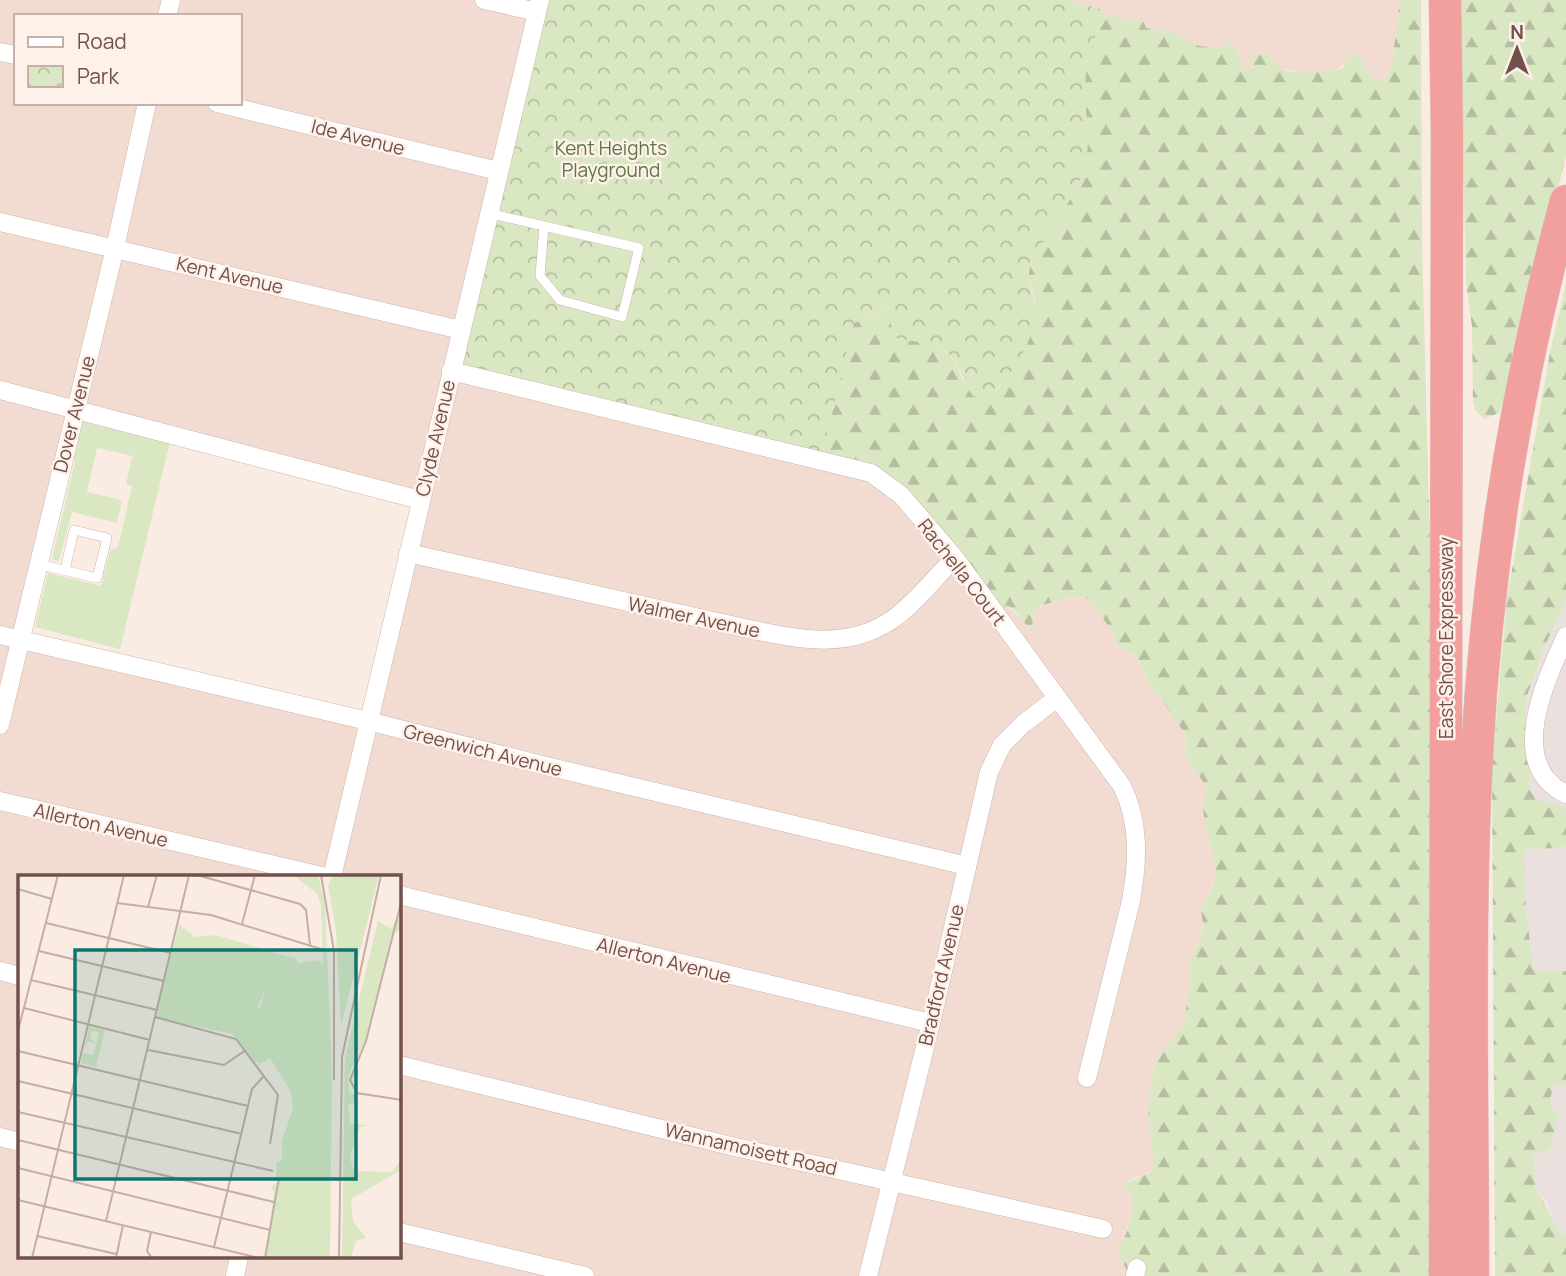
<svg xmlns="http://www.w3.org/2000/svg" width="1566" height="1276" font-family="Manrope,sans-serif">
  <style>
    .residential { fill: #f2dcd2; fill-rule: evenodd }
    .industrial { fill: #eae1de }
    .green { fill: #dae7c3 }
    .forest { fill: url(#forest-firs) }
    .park { fill: url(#park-crowns) }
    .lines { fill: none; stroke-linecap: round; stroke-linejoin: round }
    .service-casing { stroke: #ceb4ad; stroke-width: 10 }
    .minor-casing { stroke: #ceb4ad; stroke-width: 19 }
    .motorway-casing { stroke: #d5cac9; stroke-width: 33 }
    .service { stroke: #fff; stroke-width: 9 }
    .minor { stroke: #fff; stroke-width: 18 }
    .motorway { stroke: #f2a09d; stroke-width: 32 }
    .labels { text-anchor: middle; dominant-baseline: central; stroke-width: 5; stroke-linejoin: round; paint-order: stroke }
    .street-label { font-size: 19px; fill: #72504b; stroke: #fef1e9 }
    .park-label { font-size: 19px; fill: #5e7743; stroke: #fef1e9 }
    .inset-road { fill: none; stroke: #c4aea6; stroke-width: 2 }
    .view { fill: #0f766e; fill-opacity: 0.15; stroke: #0f766e; stroke-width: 3.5 }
    .inset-edge { fill: none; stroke: #72504b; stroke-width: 3.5 }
  </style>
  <defs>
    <pattern id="forest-firs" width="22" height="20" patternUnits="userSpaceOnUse" patternTransform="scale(1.75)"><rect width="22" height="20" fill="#dae7c3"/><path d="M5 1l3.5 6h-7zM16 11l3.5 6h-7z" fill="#b5bea0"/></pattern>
    <pattern id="park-crowns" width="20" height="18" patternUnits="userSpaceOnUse" patternTransform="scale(1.75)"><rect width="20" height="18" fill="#dae7c3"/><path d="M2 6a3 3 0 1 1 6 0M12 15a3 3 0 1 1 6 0" fill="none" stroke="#b5bea0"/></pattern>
  </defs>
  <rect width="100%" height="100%" fill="#fbece3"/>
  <path class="residential" d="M0 0H540L871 466 1006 605 1025 621 1029 629 1032 630 1033 615 1039 606 1072 597 1087 598 1093 604 1111 629 1117 645 1136 656 1153 691 1160 696 1174 720 1186 734 1185 756 1208 789 1210 846 1215 853V881L1200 908 1203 922 1202 933 1190 964V980L1184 1025 1155 1062 1148 1107 1154 1171 1127 1181 1134 1202 1132 1216 1122 1244 1129 1276H0ZM16 16H240V103H16ZM75 407 417 497 367 720 20 632ZM19 877H399V1257H19Z
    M1070 0H1400L1392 63 1386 82 1374 80 1367 73 1360 55 1336 70 1304 74 1278 67 1268 53 1253 55 1251 69H1242L1234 44 1218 48 1200 46 1169 31 1145 28 1143 22H1128L1113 14 1105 15 1102 10Z"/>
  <path class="industrial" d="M1566 600V808L1536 799 1530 790 1525 701 1547 641Z
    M1566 847V971L1537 972 1533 968 1526 909 1524 855 1526 850Z
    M1566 1084V1236H1565L1557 1230 1546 1201 1536 1191 1533 1156 1550 1149 1552 1144 1555 1123 1559 1112 1552 1110 1550 1100 1553 1086Z"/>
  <path class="green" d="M87 417 170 442 120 649 35 627 48 573 101 586 110 551 118 547 132 486 126 484 132 456 97 448 87 492 122 500 117 523 72 512 59 561 52 559 75 462 73 460 80 422Z"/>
  <path class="forest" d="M1400 0H1421L1422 241 1433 664 1429 1276H1129L1117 1248C1127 1240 1137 1205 1131 1193 1130 1190 1125 1186 1123 1184L1154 1171 1148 1107 1155 1062 1184 1025 1190 980V964L1202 933 1203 922 1200 908C1205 899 1214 888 1215 879 1219 848 1193 817 1208 789L1185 756 1186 734 1174 720 1160 696 1153 691 1136 656 1117 645 1111 629 1087 598 1071 597 1039 606 1033 615 1032 631C1023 623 1018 610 1006 605L1003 612 876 468 822 454 854 323 891 308 894 339 901 336C911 341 918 341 928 343 949 345 957 366 964 383L996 391C1012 371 1035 336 1036 310 1036 293 1024 284 1031 264 1045 228 1078 199 1086 160 1090 137 1085 114 1085 91 1084 64 1093 39 1105 15L1113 14 1128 22H1144L1146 28 1169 31 1200 46 1218 48 1234 43 1243 69H1251L1253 55 1268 53C1281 76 1297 73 1319 71 1328 71 1335 71 1343 68L1348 56 1360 55C1367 71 1367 78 1385 82L1392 63Z
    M1459 0H1566V157L1511 376 1499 413 1484 419 1476 411 1473 402 1472 326 1466 284Z
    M1566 283V600L1547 641 1525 701 1530 790 1536 799 1566 808V847L1526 850 1524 855 1526 909 1533 968 1538 972 1566 971V1084L1553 1087 1550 1100 1552 1109 1559 1112C1554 1124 1555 1137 1550 1149L1533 1156 1536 1191C1551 1206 1552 1229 1566 1236V1276H1495L1492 767 1507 598 1550 352Z"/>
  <path class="park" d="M540 0H1070L1103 10 1105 15C1093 39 1084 64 1085 91 1085 115 1090 137 1086 161 1080 187 1064 210 1050 232 1042 243 1033 256 1029 269 1026 284 1035 297 1036 311 1036 338 1008 382 987 398L973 396C961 379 956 351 934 344 927 342 919 343 912 341 901 339 904 338 892 338L890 308 854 323 822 454 451 365Z"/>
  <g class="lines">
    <g class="service-casing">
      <path id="service" d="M488 213 544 226 540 276 560 300 622 317 639 248 544 226
        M37 564 97 578 107 538 74 530 65 570"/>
    </g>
    <g class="minor-casing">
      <path id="minor" d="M484 0 537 12
        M167 16 171 0
        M0 52 16 55
        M217 103 498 171
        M0 222 461 330
        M451 371 871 473 901 495 955 558 1122 786C1140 823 1138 861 1131 901L1087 1078
        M0 390 420 500
        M408 553 749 629C797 639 846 650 890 621 913 606 935 577 955 558
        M0 635 368 721 542 765 967 866
        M1566 636C1546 679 1505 765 1566 794
        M0 725 115 248 147 103
        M0 801 326 877
        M332 877 540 0
        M399 895 930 1023
        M0 971 19 976
        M399 1065 735 1147 1103 1229
        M0 1137 19 1142
        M399 1232 585 1276
        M235 1276 239 1257
        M868 1276 932 1019 989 772 1002 745 1023 724 1057 698
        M1135 1276 1137 1268"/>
    </g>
    <g class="motorway-casing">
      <path id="motorway" d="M1445 1276 1447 136 1445 0
        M1473 1276C1473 1102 1468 927 1477 753 1487 566 1517 381 1566 201"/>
    </g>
    <use href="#service" class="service"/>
    <use href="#minor" class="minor"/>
    <use href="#motorway" class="motorway"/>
  </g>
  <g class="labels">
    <g class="street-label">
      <text transform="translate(358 137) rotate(14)">Ide Avenue</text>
      <text transform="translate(230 275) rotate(13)">Kent Avenue</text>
      <text transform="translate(74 414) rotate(-76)">Dover Avenue</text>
      <text transform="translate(435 438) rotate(-77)">Clyde Avenue</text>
      <text transform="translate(962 572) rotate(52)">Rachella Court</text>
      <text transform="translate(694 617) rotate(12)">Walmer Avenue</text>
      <text transform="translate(1446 638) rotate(-90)">East Shore Expressway</text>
      <text transform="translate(483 750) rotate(14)">Greenwich Avenue</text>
      <text transform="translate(101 825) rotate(13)">Allerton Avenue</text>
      <text transform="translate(664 960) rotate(14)">Allerton Avenue</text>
      <text transform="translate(941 975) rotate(-77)">Bradford Avenue</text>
      <text transform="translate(751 1149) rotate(13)">Wannamoisett Road</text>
    </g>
    <g class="park-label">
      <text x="611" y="148">Kent Heights<tspan x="611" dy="22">Playground</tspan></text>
    </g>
  </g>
  <g transform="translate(18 875)">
    <rect width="383" height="383" fill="#fbece3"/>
    <path d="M71 151 87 155 78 192 63 188 65 178 75 180 80 163V157L74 156 72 163 78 169 70 167 66 176Z" fill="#dae7c3"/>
    <path d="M275 0H300L307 28 314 195 312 383H247L256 319 253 311 259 308 258 288 264 285V266L275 234 273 217 252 183 242 189 236 186 214 159 204 157 210 133 216 131 230 144 243 131 255 78 278 83 280 88 301 85 305 90 303 30 299 19ZM315 0H361L323 151 318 56 310 11ZM378 44 383 47V55L375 58 348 164 330 201 331 217 339 221V227L330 229 332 249 350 250 342 252 335 271 332 283 336 296 374 297 383 285V295L333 324 335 346 348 363 338 366 333 383H324L327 183 360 46 373 54Z" fill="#dae7c3"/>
    <path d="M161 49 177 62 198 60 255 77 251 104 234 147 216 131 210 134 204 157 137 142Z" fill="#dae7c3"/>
    <path class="inset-road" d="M179 0 282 29 288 35 292 70M303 0 316 76V205M0 14 34 24M384 24 348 166 332 205 339 218 384 225M99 28 193 40 306 75M130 32 139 0M28 48 153 78M224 49 237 0M21 76 146 106M13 105 139 135M6 133 132 165M137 142 218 164 260 220 252 269M0 156 40 0M130 175 206 190 228 175M0 176 230 231M0 206 224 259M0 237 255 296M0 265 256 327M0 293 252 355M0 325 241 383M88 346 171 0M133 357 129 376 134 383M19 361 98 379M196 372 234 214 246 201M14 383 106 0M98 383 105 350M247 383 261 303M321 383 324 182 363 0"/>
    <path class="view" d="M57 75H338V304H57Z"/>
    <rect width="383" height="383" class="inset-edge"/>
  </g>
  <rect x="14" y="14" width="228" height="91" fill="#fef1e9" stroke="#c6b1aa" stroke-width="2"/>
  <rect x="28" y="37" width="35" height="10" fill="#ffffff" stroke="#c6b1aa" stroke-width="2"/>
  <text x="77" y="49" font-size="21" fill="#72504b">Road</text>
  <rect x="28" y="66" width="35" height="21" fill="url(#park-crowns)" stroke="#c6b1aa" stroke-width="2"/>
  <text x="77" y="84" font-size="21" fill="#72504b">Park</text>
  <g transform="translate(1517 49)" stroke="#fef1e9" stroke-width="5" paint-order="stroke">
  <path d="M0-5L12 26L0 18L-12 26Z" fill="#72504b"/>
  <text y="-10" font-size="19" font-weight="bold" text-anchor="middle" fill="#72504b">N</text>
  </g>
</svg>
